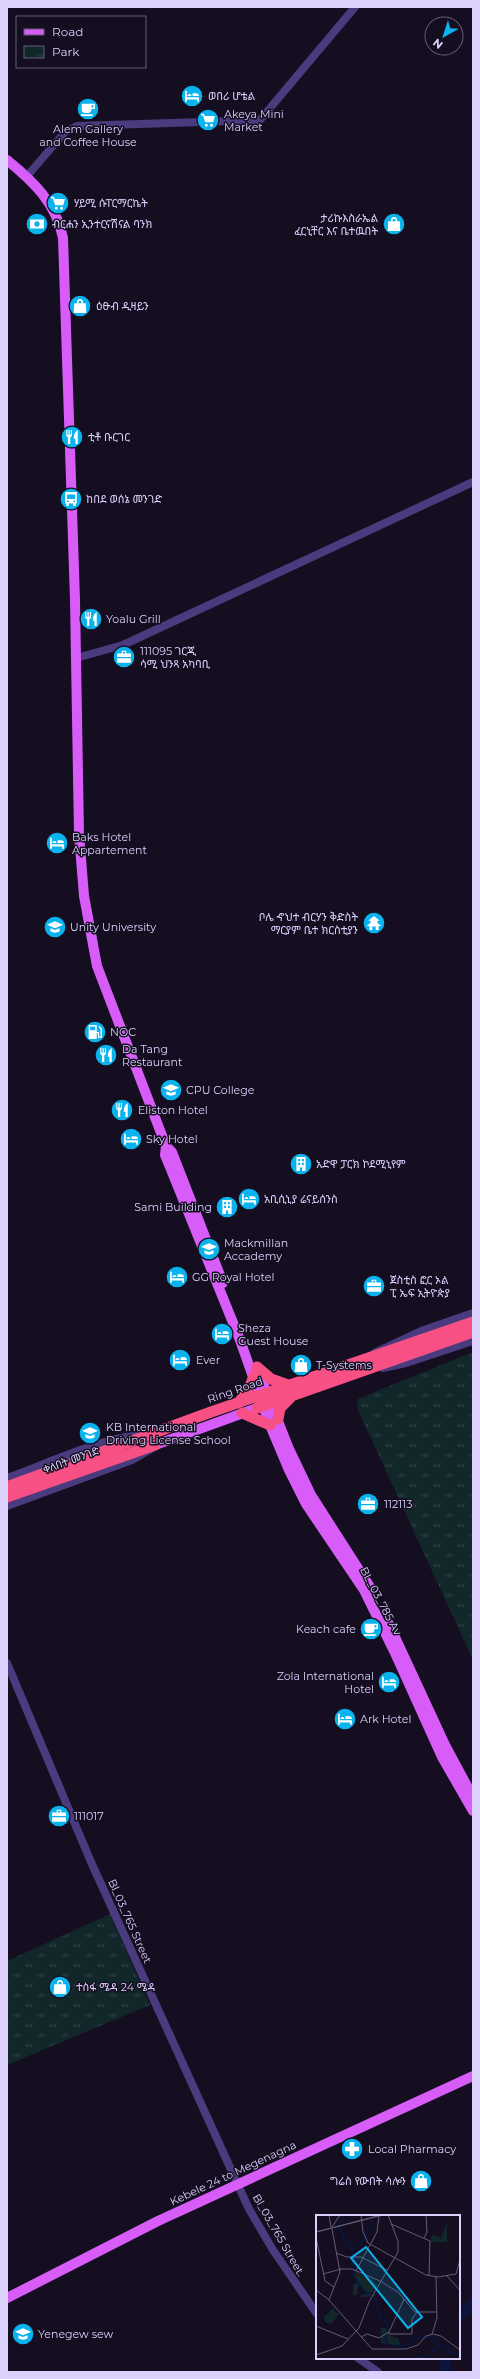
<svg xmlns="http://www.w3.org/2000/svg" width="480" height="2379" font-family="Montserrat,'Noto Sans Ethiopic',sans-serif">
  <style>
    .park { fill: url(#park-tufts) }
    .lines { fill: none; stroke-linecap: round; stroke-linejoin: round }
    .river { stroke: #0b153c; stroke-width: 11 }
    .minor { stroke: #493b7d; stroke-width: 8 }
    .major { stroke: #d75cf8; stroke-width: 10 }
    .highway { stroke: #f75084; stroke-width: 11 }
    .labels { text-anchor: middle; dominant-baseline: central; stroke-width: 3; stroke-linejoin: round; paint-order: stroke }
    .poi-label { font-size: 11px; fill: #dcd0fd; stroke: #140e20; text-anchor: start }
    .street-label { font-size: 11px; fill: #dcd0fd; stroke: #140e20 }
    .inset-river { fill: none; stroke: #0b153c; stroke-width: 2 }
    .inset-road { fill: none; stroke: #645c78; stroke-width: 1 }
    .view { fill: #0ab2ee; fill-opacity: 0.15; stroke: #0ab2ee; stroke-width: 2 }
    .inset-edge { fill: none; stroke: #dcd0fd; stroke-width: 2 }
  </style>
  <defs>
    <pattern id="park-tufts" width="24" height="20" patternUnits="userSpaceOnUse"><rect width="24" height="20" fill="#11272a"/><path d="M3 7l-1-3M5 7V3M7 7l1-3M15 17l-1-3M17 17v-4M19 17l1-3" fill="none" stroke="#33454a"/></pattern>
  </defs>
  <rect width="100%" height="100%" fill="#140e20"/>
  <path class="park" d="M473 1352V1660L357 1408 358 1399Z
    M110 1914 150 2005 7 2065V1961Z"/>
  <g class="lines">
    <path class="river" d="M459 2317 473 2304
      M445 2358 446 2372"/>
    <path class="minor" d="M27 176 65 132 77 126 260 120 355 7
      M76 658 123 645 473 482
      M374 1353 421 1331 473 1313
      M383 1368 406 1363 473 1341
      M7 1478C37 1468 115 1432 143 1436
      M7 1506 132 1460 151 1449
      M7 1663 91 1862 249 2209 273 2250 317 2314
      M358 2358 378 2372"/>
    <path class="major" d="M7 160C34 182 56 203 63 238L75 600 79 834 84 896 97 966 166 1146 165 1155 170 1167 240 1340 270 1425 289 1470 306 1504 364 1590 395 1653 442 1757 473 1811
      M167 1147 172 1152 223 1283
      M259 1373 289 1449 311 1495 370 1587
      M155 1445 257 1408
      M389 1624 446 1747 473 1797
      M7 2298 158 2221 473 2076"/>
    <path class="highway" d="M257 1367 271 1379 288 1385
      M239 1402 249 1389 254 1376
      M257 1408 473 1332
      M242 1413 270 1425
      M278 1419 280 1408 290 1398
      M7 1487 211 1412 473 1322
      M7 1497 155 1445"/>
  </g>
  <defs>
    <g id="hotel-disc" transform="scale(1.15)"><circle r="9.5" fill="#0ab2ee" stroke="#140e20"/><path d="M-6-4.5h1.5V1H6V5H4.5V3h-9V5H-6ZM-4 0a1.8 1.8 0 1 1 3.6 0ZM.5 0V-2.5h3Q6-2.5 6 0Z" fill="#fff"/></g>
    <g id="cafe-disc" transform="scale(1.15)"><circle r="9.5" fill="#0ab2ee" stroke="#140e20"/><path d="M-5.5-4.5H6V0H3Q3 3.5 0 3.5H-2.5Q-5.5 3.5-5.5 0ZM3-3.2v2h1.7v-2ZM-6 4.5H4V6H-6Z" fill="#fff"/></g>
    <g id="supermarket-disc" transform="scale(1.15)"><circle r="9.5" fill="#0ab2ee" stroke="#140e20"/><path d="M-6-5.5h2.5l.6 2H6L4.5 2H-2.5L-4.4-4H-6ZM-1.5 3.2a1.3 1.3 0 1 0 .1 0ZM3 3.2a1.3 1.3 0 1 0 .1 0Z" fill="#fff"/></g>
    <g id="bank-disc" transform="scale(1.15)"><circle r="9.5" fill="#0ab2ee" stroke="#140e20"/><path d="M-6-4H6V4H-6ZM0-2.3a2.3 2.3 0 1 0 0 4.6a2.3 2.3 0 1 0 0-4.6Z" fill="#fff"/></g>
    <g id="shop-disc" transform="scale(1.15)"><circle r="9.5" fill="#0ab2ee" stroke="#140e20"/><path d="M-5-2.5h2.3a2.7 3.5 0 0 1 5.4 0H5L5.5 6h-11ZM-1.5-2.5h3a1.5 2.3 0 0 0-3 0Z" fill="#fff"/></g>
    <g id="restaurant-disc" transform="scale(1.15)"><circle r="9.5" fill="#0ab2ee" stroke="#140e20"/><path d="M-5-6h1v4h1v-4h1v4h1v-4h1v5L-1.5 .5V6h-2V.5L-5-1ZM5-6V6H3V1.5H1.5Q1.5-4 5-6Z" fill="#fff"/></g>
    <g id="bus-disc" transform="scale(1.15)"><circle r="9.5" fill="#0ab2ee" stroke="#140e20"/><path d="M-5-6H5V4H4V6H2V4H-2V6H-4V4H-5ZM-3.5-4V0h7V-4ZM-3.5 1.2v1.5H-2V1.2ZM2 1.2v1.5H3.5V1.2Z" fill="#fff"/></g>
    <g id="office-disc" transform="scale(1.15)"><circle r="9.5" fill="#0ab2ee" stroke="#140e20"/><path d="M-6-3h4V-5.5h4V-3h4V5H-6ZM-1-4.5V-3h2v-1.5ZM-6 0V1H6V0Z" fill="#fff"/></g>
    <g id="temple-disc" transform="scale(1.15)"><circle r="9.5" fill="#0ab2ee" stroke="#140e20"/><path d="M0-6L5-2H3V0L6.5 2.5H4V6H1.5V3h-3V6H-4V2.5H-6.5L-3 0V-2H-5Z" fill="#fff"/></g>
    <g id="school-disc" transform="scale(1.15)"><circle r="9.5" fill="#0ab2ee" stroke="#140e20"/><path d="M0-5L7-2L0 1L-7-2ZM-4 1L0 2.5L4 1V4Q0 6-4 4Z" fill="#fff"/></g>
    <g id="fuel-disc" transform="scale(1.15)"><circle r="9.5" fill="#0ab2ee" stroke="#140e20"/><path d="M-5.5-6h7V0h2V4h1.3V-2.5L3-4.5l.8-.8L6-3V5H2.5V1h-1V6h-7ZM-4.2-4.7v3.2H.2V-4.7Z" fill="#fff"/></g>
    <g id="building-disc" transform="scale(1.15)"><circle r="9.5" fill="#0ab2ee" stroke="#140e20"/><path d="M-4-6H4V6H1V3H-1V6H-4ZM-2.5-4.3h1.7v1.8h-1.7ZM.8-4.3h1.7v1.8H.8ZM-2.5-1h1.7V.8h-1.7ZM.8-1h1.7V.8H.8Z" fill="#fff"/></g>
    <g id="pharmacy-disc" transform="scale(1.15)"><circle r="9.5" fill="#0ab2ee" stroke="#140e20"/><path d="M-2-6h4v4h4v4h-4v4h-4v-4h-4v-4h4Z" fill="#fff"/></g>
  </defs>
  <g fill-rule="evenodd">
    <use href="#hotel-disc" x="192" y="96"/>
    <use href="#cafe-disc" x="88" y="109"/>
    <use href="#supermarket-disc" x="208" y="120"/>
    <use href="#supermarket-disc" x="58" y="203"/>
    <use href="#bank-disc" x="37" y="224"/>
    <use href="#shop-disc" x="394" y="224"/>
    <use href="#shop-disc" x="80" y="306"/>
    <use href="#restaurant-disc" x="72" y="437"/>
    <use href="#bus-disc" x="71" y="499"/>
    <use href="#restaurant-disc" x="91" y="619"/>
    <use href="#office-disc" x="124" y="657"/>
    <use href="#hotel-disc" x="57" y="843"/>
    <use href="#temple-disc" x="374" y="923"/>
    <use href="#school-disc" x="55" y="927"/>
    <use href="#fuel-disc" x="95" y="1032"/>
    <use href="#restaurant-disc" x="106" y="1055"/>
    <use href="#school-disc" x="171" y="1090"/>
    <use href="#restaurant-disc" x="122" y="1110"/>
    <use href="#hotel-disc" x="131" y="1139"/>
    <use href="#building-disc" x="301" y="1164"/>
    <use href="#hotel-disc" x="249" y="1199"/>
    <use href="#building-disc" x="227" y="1207"/>
    <use href="#school-disc" x="209" y="1249"/>
    <use href="#hotel-disc" x="177" y="1277"/>
    <use href="#office-disc" x="374" y="1286"/>
    <use href="#hotel-disc" x="222" y="1334"/>
    <use href="#hotel-disc" x="180" y="1360"/>
    <use href="#shop-disc" x="301" y="1365"/>
    <use href="#school-disc" x="90" y="1433"/>
    <use href="#office-disc" x="368" y="1504"/>
    <use href="#cafe-disc" x="371" y="1629"/>
    <use href="#hotel-disc" x="389" y="1682"/>
    <use href="#hotel-disc" x="345" y="1719"/>
    <use href="#office-disc" x="59" y="1816"/>
    <use href="#shop-disc" x="60" y="1987"/>
    <use href="#pharmacy-disc" x="352" y="2149"/>
    <use href="#shop-disc" x="421" y="2181"/>
    <use href="#school-disc" x="23" y="2334"/>
  </g>
  <g class="labels">
    <g class="poi-label">
      <text x="208" y="96">ወበሪ ሆቴል</text>
      <text x="224" y="114">Akeya Mini<tspan x="224" dy="13">Market</tspan></text>
      <text x="88" y="129" text-anchor="middle">Alem Gallery<tspan x="88" dy="13">and Coffee House</tspan></text>
      <text x="74" y="203">ሃይሚ ሱፐርማርኬት</text>
      <text x="378" y="218" text-anchor="end">ታሪኩእስራኤል<tspan x="378" dy="13">ፈርኒቸር እና ቤተዉበት</tspan></text>
      <text x="52" y="224">ብርሐን ኢንተርናሽናል ባንክ</text>
      <text x="96" y="306">ዕፁብ ዲዛይን</text>
      <text x="88" y="437">ቲቶ ቡርገር</text>
      <text x="86" y="499">ከበደ ወሰኔ መንገድ</text>
      <text x="106" y="619">Yoalu Grill</text>
      <text x="140" y="651">111095 ገርጂ<tspan x="140" dy="13">ሳሚ ህንጻ አካባቢ</tspan></text>
      <text x="72" y="837">Baks Hotel<tspan x="72" dy="13">Appartement</tspan></text>
      <text x="358" y="917" text-anchor="end">ቦሌ ኆህተ ብርሃን ቅድስት<tspan x="358" dy="13">ማርያም ቤተ ክርስቲያን</tspan></text>
      <text x="70" y="927">Unity University</text>
      <text x="110" y="1032">NOC</text>
      <text x="122" y="1049">Da Tang<tspan x="122" dy="13">Restaurant</tspan></text>
      <text x="186" y="1090">CPU College</text>
      <text x="138" y="1110">Eliston Hotel</text>
      <text x="146" y="1139">Sky Hotel</text>
      <text x="316" y="1164">አድዋ ፓርክ ኮደሚኒየም</text>
      <text x="264" y="1199">አቢሲኒያ ሬናይሰንስ</text>
      <text x="212" y="1207" text-anchor="end">Sami Building</text>
      <text x="224" y="1243">Mackmillan<tspan x="224" dy="13">Accademy</tspan></text>
      <text x="192" y="1277">GG Royal Hotel</text>
      <text x="390" y="1280">ጀስቲስ ፎር ኦል<tspan x="390" dy="13">ፒ ኤፍ ኢትዮጵያ</tspan></text>
      <text x="238" y="1328">Sheza<tspan x="238" dy="13">Guest House</tspan></text>
      <text x="196" y="1360">Ever</text>
      <text x="316" y="1365">T-Systems</text>
      <text x="106" y="1427">KB International<tspan x="106" dy="13">Driving License School</tspan></text>
      <text x="384" y="1504">112113</text>
      <text x="356" y="1629" text-anchor="end">Keach cafe</text>
      <text x="374" y="1676" text-anchor="end">Zola International<tspan x="374" dy="13">Hotel</tspan></text>
      <text x="360" y="1719">Ark Hotel</text>
      <text x="74" y="1816">111017</text>
      <text x="76" y="1987">ተስፋ ሜዳ 24 ሜዳ</text>
      <text x="368" y="2149">Local Pharmacy</text>
      <text x="406" y="2181" text-anchor="end">ግሬስ የውበት ሳሎን</text>
      <text x="38" y="2334">Yenegew sew</text>
    </g>
    <g class="street-label">
      <text transform="translate(235 1390) rotate(-19)">Ring Road</text>
      <text transform="translate(71 1460) rotate(-20)">ቀለበት መንገድ</text>
      <text transform="translate(381 1601) rotate(62)">BL_03_785 Av</text>
      <text transform="translate(130 1921) rotate(66)">Bl_03_765 Street</text>
      <text transform="translate(233 2173) rotate(-25)">Kebele 24 to Megenagna</text>
      <text transform="translate(279 2235) rotate(60)">Bl_03_765 Street.</text>
    </g>
  </g>
  <g transform="translate(316 2215)">
    <rect width="144" height="144" fill="#140e20"/>
    <path d="M131 7V27H115V22L118 20 125 23ZM16 94 23 99 15 109 9 107 8 102Z" fill="#11272a"/>
    <path d="M39 56 62 69 54 82H43L49 78 43 71 41 80H37V70L40 68ZM65 113H69L73 120 83 124 84 132 65 128Z" fill="#11272a"/>
    <path class="inset-river" d="M28 0 22 13 27 18 29 28 38 37 36 52 40 66 50 78H57L65 102 71 109 72 118 69 122 72 130 88 131 100 123 113 122 117 123 124 131 132 133 134 137 144 140M36 35 51 22 49 16 56 9V4M113 142 123 130M98 144 112 141"/>
    <path class="inset-road" d="M13 0 15 12M45 0 47 17 52 28 110 60 122 62 140 59 144 45M75 9 114 26 113 61M16 12 24 0M0 17 67 0M0 17 65 0M0 22 9 66 18 72M108 23 111 17 110 0M20 38 31 42H45L71 55M23 54H36L64 66 82 77 99 97H120M40 56 61 17 63 1M7 59 25 54M130 60 144 75M0 75 13 85 24 57 16 14M13 85 56 134H90L102 130 110 121 117 119 125 121 144 135M0 111 32 124M73 117V119H96V104L101 97M116 119 121 103 120 62M45 122 51 119 63 123 73 117 88 84M0 140 26 131 43 113 53 87 82 37V26L72 0"/>
    <path class="view" d="M50 32 106 102 92 113 35 43Z"/>
    <rect width="144" height="144" class="inset-edge"/>
  </g>
  <rect width="480" height="2379" fill="none" stroke="#dcd0fd" stroke-width="16"/>
  <rect x="16" y="16" width="130" height="52" fill="#140e20" stroke="#645c78"/>
  <rect x="24" y="29" width="20" height="6" fill="#d75cf8" stroke="#645c78"/>
  <text x="52" y="36" font-size="12" fill="#dcd0fd">Road</text>
  <rect x="24" y="46" width="20" height="12" fill="url(#park-tufts)" stroke="#645c78"/>
  <text x="52" y="56" font-size="12" fill="#dcd0fd">Park</text>
  <g transform="translate(444 36) rotate(219)"><circle r="19" fill="#140e20" stroke="#645c78"/>
  <path d="M0-3L7 15L0 10L-7 15Z" fill="#0ab2ee"/>
  <text y="-6" font-size="11" font-weight="bold" text-anchor="middle" fill="#dcd0fd">N</text>
  </g>
</svg>
